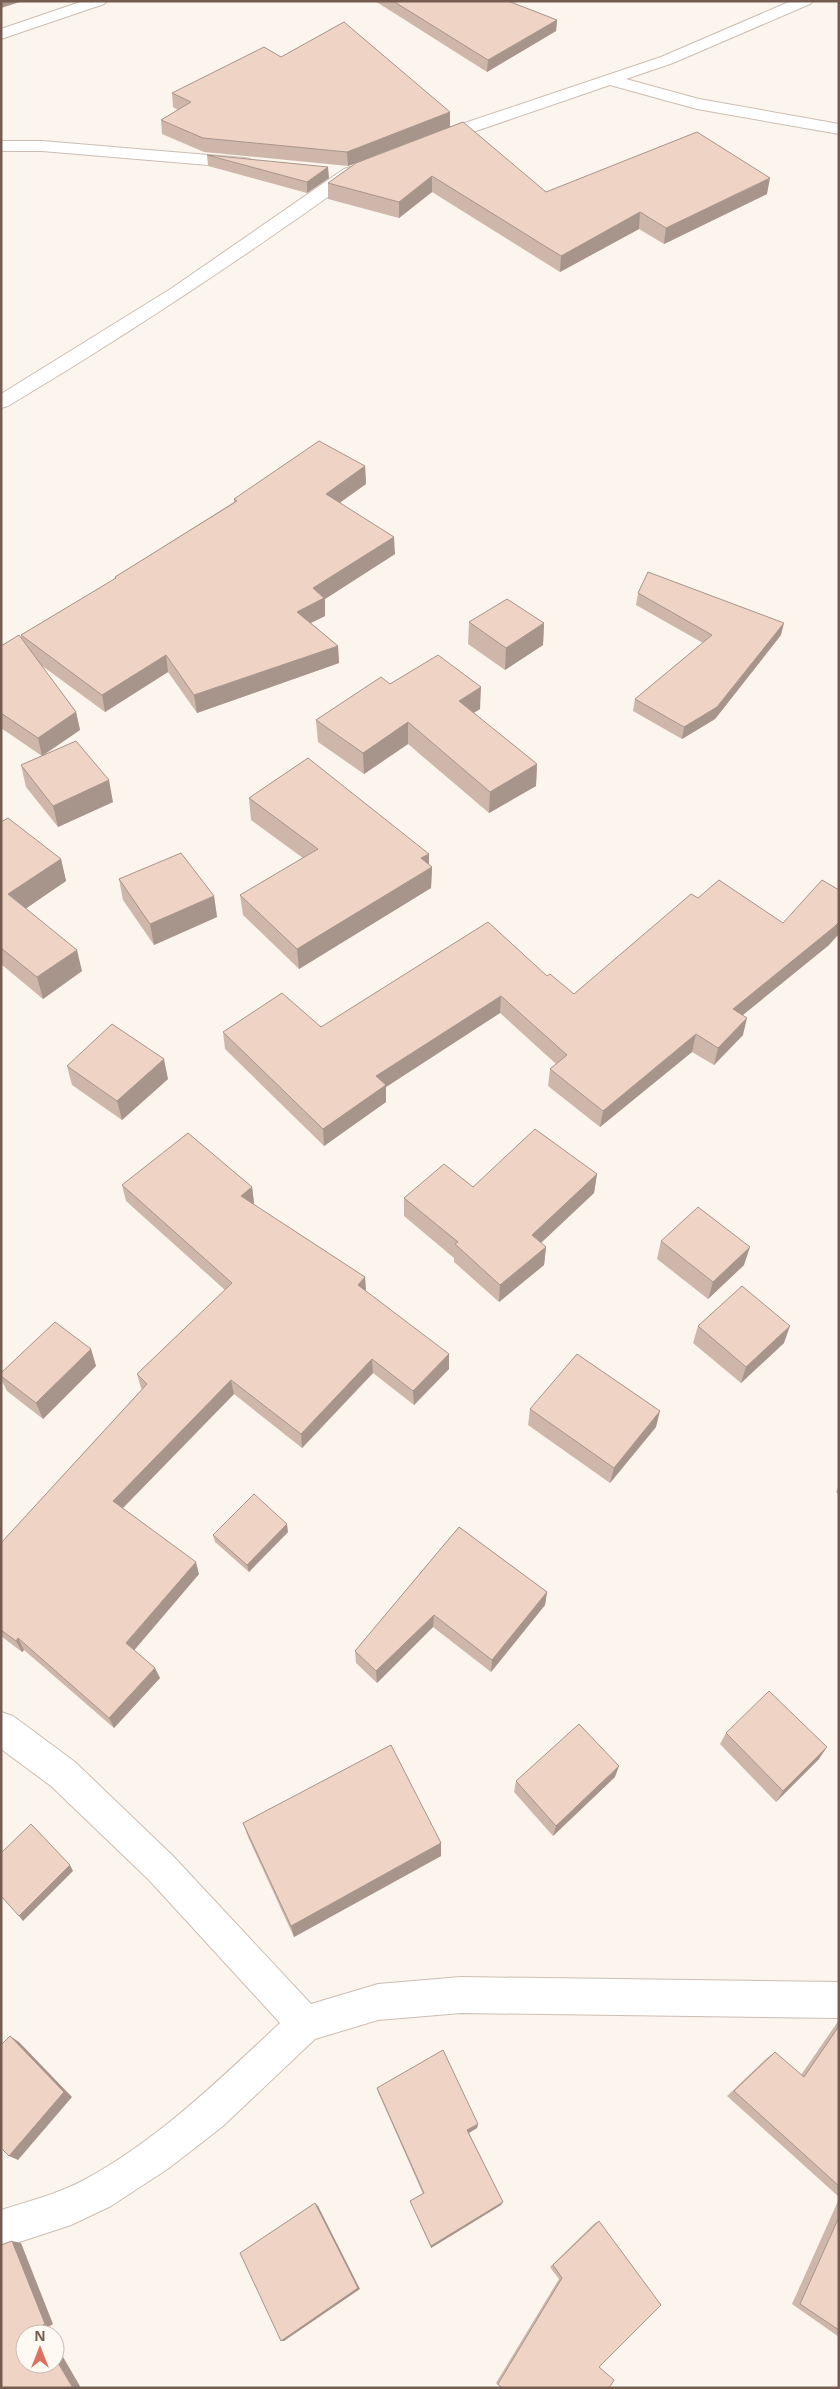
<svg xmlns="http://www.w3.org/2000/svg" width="840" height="2389" font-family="'Open Sans',sans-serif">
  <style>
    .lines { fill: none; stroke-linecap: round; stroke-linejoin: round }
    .minor-casing { stroke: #cdbdb2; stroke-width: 2 }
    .minor { fill: #fff; fill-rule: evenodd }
    .wall { fill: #ceb6aa }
    .shaded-wall { fill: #a7948b }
    .building { fill: #efd4c6; stroke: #a7948b }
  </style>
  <rect width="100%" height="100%" fill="#fbf5ed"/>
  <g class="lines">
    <g class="minor-casing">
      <path id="minor" d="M83 1H107L104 4 1 39V29Z
        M791 1H813L810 4 673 63 626 79 699 99 839 124V134L697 109 610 85 441 143H429L427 139 429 135 661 57Z
        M1 141H42L244 158 250 159 253 163 250 167 244 168 42 151H1Z
        M361 164 367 165 370 169 367 173 356 177C243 258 127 335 8 406L1 408V394L172 288 344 169Z
        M1 1712 13 1716 75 1762 173 1856 311 2004 378 1984 461 1977 839 1982V2018L461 2013 378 2020 315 2039 223 2126 169 2168 111 2206 71 2225 1 2248V2210C29 2201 58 2194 84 2180 158 2140 219 2080 280 2023L149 1880 51 1786 1 1749Z"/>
    </g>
    <use href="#minor" class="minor"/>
  </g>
  <path class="wall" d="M375 1H508L557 20 556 31 487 72Z
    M281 57 450 112V127L362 160 546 192 767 194 664 244 639 229 560 272 432 192 399 218 328 199V183L356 163 348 166 204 152 162 134 161 120 178 110 173 107 172 93Z
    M207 155 329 178 307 193 208 166Z
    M365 466 366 484 340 502 395 554 325 599V616L311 623 338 646 339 663 197 713 168 672 105 712 41 665 76 712 80 730 43 755 113 802 58 827 26 787 21 765 42 756 1 728V646L21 637V635L115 579V577L234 502V499Z
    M638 593 781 635 715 719 682 739 633 711 635 699 703 643 636 605Z
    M469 622 544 623 543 645 505 670 468 644Z
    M390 684 480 709 474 713 537 764 536 786 489 813 408 744 364 774 318 742 316 720Z
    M249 798 429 854V865L432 867 431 888 299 969 243 915 240 895 303 858 251 820Z
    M1 822 61 859 66 881 26 908 82 971 43 999 1 964Z
    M119 879 214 896 217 917 154 945 123 900Z
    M698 898 783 923 829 945 743 1015V1035L714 1065 692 1052 600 1127 548 1086 550 1069 556 1064 500 1013 386 1087V1102L324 1146 225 1049 223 1032 321 1027 547 976 574 994Z
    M67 1066 168 1079 122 1120 72 1085Z
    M597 1174 594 1193 541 1243 546 1247 544 1265 499 1302 454 1262V1258L404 1216V1198Z
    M122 1185 252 1187 254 1203 253 1204 365 1277 366 1291 449 1369 414 1405 373 1373 302 1448 234 1394 123 1508 199 1574 134 1650 155 1668 160 1678 114 1728 24 1650 22 1652 1 1636V1543L142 1389 141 1388 137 1374 225 1290 126 1201Z
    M661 1241 744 1265 708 1299 657 1259Z
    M698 1326 784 1343 741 1383 693 1343Z
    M91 1349 96 1366 43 1419 7 1391 1 1379V1373Z
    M530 1409 656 1427 610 1483 528 1425Z
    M839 1486V1495L836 1492Z
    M459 1527 547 1592 545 1605 491 1672 433 1627 377 1683 356 1663 355 1651Z
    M288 1532 249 1572 215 1542 213 1535Z
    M726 1733 819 1759 776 1802 720 1744Z
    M615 1777 553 1836 514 1792 516 1781Z
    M243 1823 441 1843V1856L294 1937 248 1837Z
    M839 2020V2197L727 2096 767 2058 775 2052 801 2075Z
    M377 2088 478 2124 477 2128 469 2133 503 2202 501 2205 431 2248 411 2203 410 2201 423 2194 378 2092Z
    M839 2199V2337L792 2304Z
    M599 2221V2367L501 2388 496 2383 559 2279 550 2267 595 2223Z"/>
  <path class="shaded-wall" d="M1 1H23L1 8Z
    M557 20 556 31 487 72 488 60Z
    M450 112V127L348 166 347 152Z
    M328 167 329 178 307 193V182Z
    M432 176V192L399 218V202Z
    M770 178 767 194 664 244 666 228Z
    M640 212 639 229 560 272 561 256Z
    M365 466 366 484 327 512 326 494Z
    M394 537 395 554 325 599V616L298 629 297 612 313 588Z
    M544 623 543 645 505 670 506 648Z
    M784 623 781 635 715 719 682 739 684 727Z
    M338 646 339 663 197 713 194 695Z
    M166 655 168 672 105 712 102 695Z
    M481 687 480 709 458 722 459 701Z
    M76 712 80 730 42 756 38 738Z
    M408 722V744L364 774 363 753Z
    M537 764 536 786 489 813 490 792Z
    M109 780 113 802 58 827 53 806Z
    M429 854V869L432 867 431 888 299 969 297 949 421 858Z
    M61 859 66 881 15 916 8 894Z
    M214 896 217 917 154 945 150 924Z
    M839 922V934L829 945 729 1026 733 1009Z
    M77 950 82 971 43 999 37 977Z
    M501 996 500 1013 386 1087V1102L324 1146 323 1129 376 1076Z
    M747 1018 743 1035 714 1065 718 1048Z
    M696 1034 692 1052 600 1127 603 1111Z
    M164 1059 168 1079 122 1120 117 1101Z
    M597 1174 594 1193 530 1253 532 1235Z
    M252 1187 254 1203 243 1212 241 1196Z
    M546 1247 544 1265 499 1302 500 1285Z
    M750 1247 744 1265 708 1299 713 1282Z
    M365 1277 366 1293 358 1285Z
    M790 1326 784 1343 741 1383 746 1367Z
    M91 1349 96 1366 43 1419 36 1403Z
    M449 1354V1369L414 1405 413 1391Z
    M372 1359 373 1373 302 1448 301 1434Z
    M231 1380 234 1394 117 1514 113 1501Z
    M660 1411 656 1427 610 1483 614 1468Z
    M287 1524 288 1532 249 1572 247 1565Z
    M196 1562 199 1574 131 1654 126 1643Z
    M547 1592 545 1605 491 1672 492 1660Z
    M434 1615 433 1627 377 1683 376 1671Z
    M18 1638 24 1650 22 1652 16 1641Z
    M155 1668 160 1678 114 1728 109 1718Z
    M827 1747 819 1759 776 1802 783 1791Z
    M619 1766 615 1777 553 1836 556 1826Z
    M441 1843V1856L294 1937 291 1926Z
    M70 1865 73 1871 23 1921 19 1916Z
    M10 2036 19 2042 72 2097 18 2160 9 2156Z
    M478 2124 477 2128 467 2134V2130Z
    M503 2202 501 2205 431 2248V2246Z
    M315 2203 318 2206 360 2289 284 2341H281Z
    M12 2241 21 2243 53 2324 47 2328 50 2334H41L38 2328Z
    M55 2343 81 2388H73L55 2358Z"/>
  <path class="building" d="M393 1H508L557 20 488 60Z
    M344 22 450 112 347 152 203 138 161 120 191 102 172 93 264 47 281 57Z
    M463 122 546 192 697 132 770 178 666 228 640 212 561 256 432 176 399 202 328 183 356 163Z
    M207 155 328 167 307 182Z
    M319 441 365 466 326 494 394 537 313 588 324 598 297 612 338 646 194 695 166 655 102 695 21 635 116 578 115 577 237 501 234 499Z
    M648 572 784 623 717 707 684 727 635 699 712 635 638 593Z
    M507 599 544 623 506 648 469 622Z
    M19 635 76 712 38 738 1 713V646Z
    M438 655 481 687 459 701 537 764 490 792 408 722 363 753 316 720 381 677 390 684Z
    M76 741 109 780 53 806 21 765Z
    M308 758 429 854 421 858 432 867 297 949 240 895 318 849 249 798Z
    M8 818 61 859 8 894 77 950 37 977 1 948V822Z
    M181 853 214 896 150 924 119 879Z
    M719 880 783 923 822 880 839 890V922L834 927 733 1009 747 1018 718 1048 696 1034 603 1111 550 1069 567 1055 501 996 376 1076 386 1085 323 1129 223 1032 282 993 321 1027 488 922 547 976 550 974 574 994 691 894 698 898Z
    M112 1024 164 1059 117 1101 67 1066Z
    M535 1129 597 1174 532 1235 546 1247 500 1285 455 1244 458 1242 404 1198 444 1164 473 1187Z
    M188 1133 252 1187 241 1196 365 1277 358 1285 449 1354 413 1391 372 1359 301 1434 231 1380 113 1501 196 1562 126 1643 155 1668 109 1718 18 1638 16 1641 1 1630V1543L147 1384 137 1374 232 1283 122 1185Z
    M698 1207 750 1247 713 1282 661 1241Z
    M742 1286 790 1326 746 1367 698 1326Z
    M55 1322 91 1349 36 1403 1 1376V1373Z
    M577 1354 660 1411 614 1468 530 1409Z
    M254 1494 287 1524 247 1565 213 1535Z
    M459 1527 547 1592 492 1660 434 1615 376 1671 355 1651Z
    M769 1691 827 1747 783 1791 726 1733Z
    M579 1724 619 1766 556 1826 516 1781Z
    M391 1745 441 1843 291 1926 243 1823Z
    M31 1824 70 1865 19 1916 1 1896V1853Z
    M839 2026V2186L734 2091 775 2052 804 2077Z
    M10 2036 64 2092 9 2156 1 2148V2045Z
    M443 2050 478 2124 467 2130 503 2202 431 2246 410 2201 424 2193 377 2088Z
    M315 2203 358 2288 281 2341 240 2253Z
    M839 2217V2330L800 2304Z
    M599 2221 661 2305 599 2367 614 2380 609 2388H502L498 2384 562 2278 553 2265Z
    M12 2241 45 2324 38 2328 41 2334H25V2364H55V2358L73 2388H1V2245Z"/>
  <rect width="840" height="2389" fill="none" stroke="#765c50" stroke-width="5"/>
  <g transform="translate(40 2349)"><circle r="24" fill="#fef9f3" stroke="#c8bab2"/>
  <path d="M0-4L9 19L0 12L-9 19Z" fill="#da735d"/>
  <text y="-8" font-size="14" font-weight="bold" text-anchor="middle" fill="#765c50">N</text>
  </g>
</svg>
